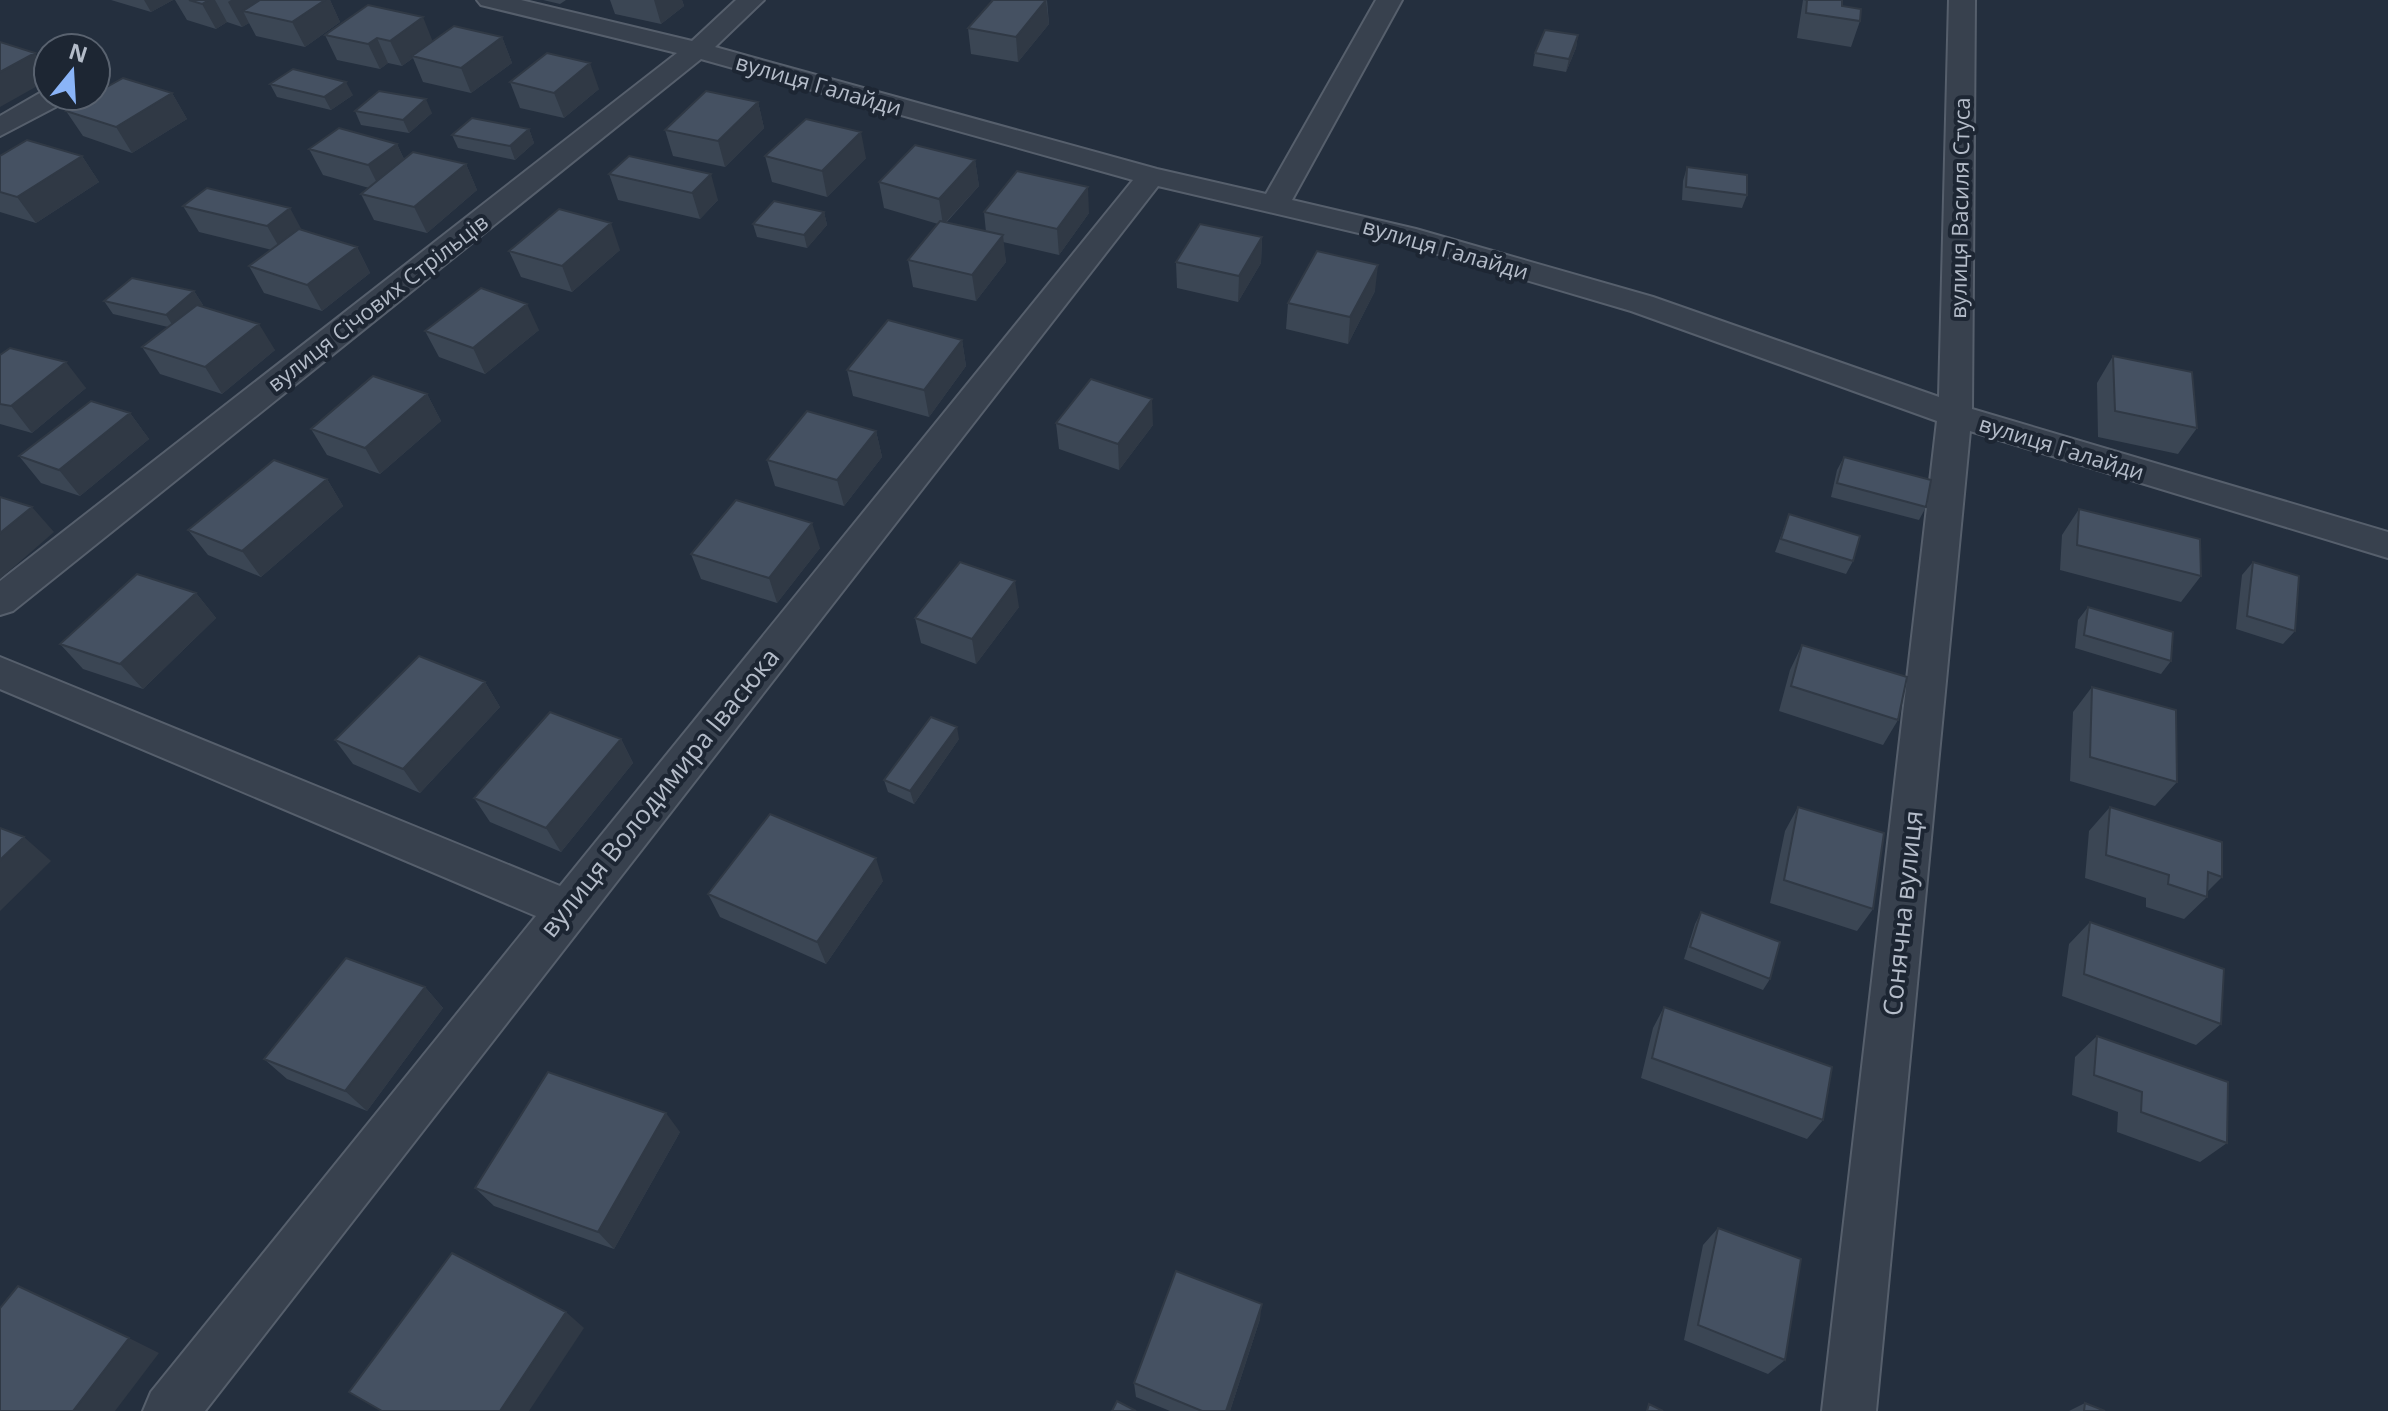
<svg xmlns="http://www.w3.org/2000/svg" width="2388" height="1411" font-family="'Open Sans',sans-serif">
  <style>
    .lines { fill: none; stroke-linecap: round; stroke-linejoin: round }
    .street-casing { stroke: #565f6c; stroke-width: 4 }
    .street { fill: #38414e; fill-rule: evenodd }
    .wall { fill: #3b4654 }
    .shaded-wall { fill: #303945 }
    .building { fill: #455162; stroke: #303945; stroke-width: 2 }
    .labels { text-anchor: middle; dominant-baseline: central; stroke-width: 8; stroke-linejoin: round; paint-order: stroke }
    .far-street-label { font-size: 22px; fill: #b4bcc9; stroke: #1d2633 }
    .street-label { font-size: 26px; fill: #b4bcc9; stroke: #1d2633 }
  </style>
  <rect width="100%" height="100%" fill="#242f3e"/>
  <g class="lines">
    <g class="street-casing">
      <path id="street" d="M477 0H521L692 41 736 0H764L715 47 1157 169 1266 194 1376 0H1402L1292 200 1416 229 1653 297 1939 397 1949 0H1975L1972 409 2388 532V558L1970 431 1876 1411H1822L1937 421 1631 311 1397 242 1158 186 205 1411H143L151 1392 536 916 0 689V657L560 886 1133 180 701 59 13 611 0 615V581L677 53 481 5Z
        M45 90 48 96H69L65 102 0 136V116Z"/>
    </g>
    <use href="#street" class="street"/>
  </g>
  <path class="wall" d="M111 0H173L151 12Z
    M175 0H330L340 22 305 47 256 36 249 23 242 27 227 22 216 29 187 20Z
    M543 0H566L560 4Z
    M610 0H682L684 6 661 24 615 14Z
    M993 0H1047L1049 24 1018 62 971 54 968 28Z
    M1803 0 1842 6 1860 21 1851 47 1797 38Z
    M325 35 433 41 502 37 512 63 471 93 423 82 413 58 402 66 388 63 380 69 337 60Z
    M1578 35 1576 48 1566 72 1533 66 1535 53Z
    M510 82 599 89 564 118 520 108Z
    M270 84 353 95 331 110 277 97Z
    M172 93 187 119 132 153 83 136 66 111Z
    M758 102 764 128 725 167 673 156 665 130Z
    M355 111 432 113 409 133 361 125Z
    M529 129 534 143 515 160 458 148 452 135Z
    M397 144 404 159 466 164 477 190 427 233 374 220 361 194 369 188 323 175 309 149Z
    M0 156H82L99 182 36 223 0 212Z
    M629 156 718 200 700 219 618 200 609 174Z
    M765 156 866 158 827 197 772 182Z
    M975 160 979 186 946 223 986 232 984 212 1089 213 1059 255 1003 242 1006 262 976 301 913 287 908 260 938 224 884 208 879 182Z
    M1687 167 1747 195 1742 208 1682 200 1683 181Z
    M183 206 302 230 357 247 370 273 322 311 264 293 249 266 272 250 199 232Z
    M824 212 827 225 807 248 757 237 753 224Z
    M1262 237 1261 263 1238 302 1177 288 1176 262Z
    M620 250 572 292 521 277 509 251Z
    M194 291 203 305 201 306 275 350 222 394 160 374 142 347 168 327 113 314 104 301Z
    M1375 291 1348 344 1286 329 1288 303Z
    M539 330 485 374 439 357 425 331Z
    M962 340 966 366 929 417 853 396 847 370Z
    M0 355 86 388 32 433 0 424Z
    M2113 356 2197 428 2178 454 2098 437 2097 383Z
    M427 394 441 421 380 474 327 455 311 429Z
    M130 413 149 439 80 496 41 483 19 456Z
    M1056 423 1153 425 1119 470 1059 449Z
    M876 431 882 457 844 506 775 486 767 460Z
    M1844 457 1926 507 1919 520 1831 497 1837 470Z
    M327 479 343 506 261 577 208 555 188 530Z
    M2079 509 2201 576 2181 602 2060 570 2062 535Z
    M1789 514 1853 561 1846 574 1775 552Z
    M820 548 777 603 701 579 691 554Z
    M2253 562 2295 631 2283 644 2236 629 2242 575Z
    M196 593 216 618 143 689 83 669 60 644Z
    M1019 607 976 664 921 643 915 618Z
    M2088 607 2171 661 2161 674 2075 648 2078 620Z
    M1802 645 1898 720 1883 745 1779 711 1790 670Z
    M485 682 500 707 420 793 353 764 335 740Z
    M2092 687 2177 782 2155 806 2070 781 2073 712Z
    M621 739 633 763 561 852 490 822 474 798Z
    M959 739 914 804 888 792 884 780Z
    M1798 807 1873 909 1857 931 1770 903 1785 831Z
    M2110 807 2222 877 2208 891 2207 897 2184 919 2146 907V898L2085 878 2089 831Z
    M883 881 826 964 720 917 708 894Z
    M1701 912 1770 979 1763 990 1684 959 1695 924Z
    M2090 922 2221 1024 2196 1045 2062 996 2069 944Z
    M425 987 443 1008 367 1111 287 1079 264 1059Z
    M1664 1007 1823 1120 1807 1139 1641 1078 1653 1028Z
    M2097 1036 2227 1143 2200 1162 2117 1132 2118 1112 2072 1095 2075 1057Z
    M680 1132 614 1249 494 1206 475 1188Z
    M1718 1228 1785 1360 1768 1374 1684 1340 1703 1245Z
    M1260 1319 1230 1411H1170L1136 1397 1134 1383Z
    M2085 1403 2105 1411H2069Z"/>
  <path class="shaded-wall" d="M144 0H173L151 12Z
    M209 0H215L227 22 216 29 202 4Z
    M231 0H276L243 11 249 23 242 27 228 2Z
    M325 0H330L340 22 305 47 292 22Z
    M654 0H682L684 6 661 24Z
    M1046 0 1049 24 1018 62 1016 37Z
    M423 17 433 42 412 56 413 58 402 66 390 41Z
    M1578 35 1576 48 1566 72 1569 59Z
    M502 37 512 63 471 93 461 68Z
    M377 38 388 63 380 69 368 44Z
    M35 53 48 73V80L0 107V72Z
    M590 63 599 89 564 118 554 93Z
    M346 82 353 95 331 110 324 97Z
    M172 93 187 119 132 153 116 127Z
    M426 99 432 113 409 133 403 120Z
    M758 102 764 128 725 167 718 141Z
    M529 129 534 143 515 160 510 146Z
    M861 132 866 158 827 197 822 171Z
    M397 144 409 170 381 191 368 165Z
    M82 156 99 182 36 223 17 197Z
    M975 160 979 186 943 225 939 199Z
    M466 164 477 190 427 233 414 207Z
    M711 174 718 200 700 219 692 193Z
    M1088 187 1089 213 1059 255 1057 229Z
    M290 208 304 234 282 252 267 226Z
    M824 212 827 225 807 248 804 235Z
    M611 223 620 250 572 292 562 266Z
    M1003 235 1006 262 976 301 972 275Z
    M1262 237 1261 263 1238 302 1239 276Z
    M357 247 370 273 322 311 307 285Z
    M1378 265 1375 291 1348 344 1350 317Z
    M194 291 203 305 175 329 166 315Z
    M527 304 539 330 485 374 473 348Z
    M259 324 275 350 222 394 205 367Z
    M962 340 966 366 929 417 924 390Z
    M66 362 86 388 32 433 11 406Z
    M427 394 441 421 380 474 365 448Z
    M1152 399 1153 425 1119 470 1118 444Z
    M130 413 149 439 80 496 59 470Z
    M876 431 882 457 844 506 837 480Z
    M327 479 343 506 261 577 242 551Z
    M32 507 54 532 0 579V533Z
    M812 523 820 548 777 603 769 578Z
    M1015 581 1019 607 976 664 972 639Z
    M196 593 216 618 143 689 120 664Z
    M485 682 500 707 420 793 403 769Z
    M957 727 959 739 914 804 910 791Z
    M621 739 633 763 561 852 546 828Z
    M24 837 51 861 0 911V860Z
    M876 858 883 881 826 964 817 942Z
    M425 987 443 1008 367 1111 345 1091Z
    M666 1113 680 1132 614 1249 598 1232Z
    M1262 1304 1260 1319 1230 1411H1226Z
    M566 1312 584 1328 529 1411H500Z
    M129 1338 159 1353 115 1411H73Z"/>
  <path class="building" d="M189 0H209L202 4Z
    M260 0H325L292 22 243 11Z
    M993 0H1046L1016 37 968 28Z
    M1807 0H1842V6L1861 9 1860 21 1806 13Z
    M368 5 423 17 390 41 377 38 368 44 325 35Z
    M454 26 502 37 461 68 412 56Z
    M1545 30 1578 35 1569 59 1535 53Z
    M0 42 35 53 0 72Z
    M547 53 590 63 554 93 510 82Z
    M293 69 346 82 324 97 270 84Z
    M123 78 172 93 116 127 66 111 92 96H96V93Z
    M379 91 426 99 403 120 355 111Z
    M706 91 758 102 718 141 665 130Z
    M472 118 529 129 510 146 452 135Z
    M806 119 861 132 822 171 765 156Z
    M339 128 397 144 368 165 309 149Z
    M27 140 82 156 17 197 0 192V156Z
    M915 145 975 160 939 199 879 182Z
    M413 152 466 164 414 207 361 194Z
    M629 156 711 174 692 193 609 174Z
    M1687 167 1747 175V195L1686 187Z
    M1017 171 1088 187 1057 229 984 212Z
    M207 188 290 208 267 226 183 206Z
    M774 201 824 212 804 235 753 224Z
    M559 209 611 223 562 266 509 251Z
    M940 221 1003 235 972 275 908 260Z
    M1200 224 1262 237 1239 276 1176 262Z
    M299 229 357 247 307 285 249 266Z
    M1317 251 1378 265 1350 317 1288 303Z
    M132 278 194 291 166 315 104 301Z
    M481 288 527 304 473 348 425 331Z
    M197 305 259 324 205 367 142 347Z
    M888 320 962 340 924 390 847 370Z
    M10 348 66 362 11 406 0 404V355Z
    M2113 356 2192 372 2197 428 2115 411Z
    M373 376 427 394 365 448 311 429Z
    M1091 379 1152 399 1118 444 1056 423Z
    M91 401 130 413 59 470 19 456Z
    M807 411 876 431 837 480 767 460Z
    M1844 457 1931 480 1926 507 1837 483Z
    M274 460 327 479 242 551 188 530Z
    M0 497 32 507 0 533Z
    M736 500 812 523 769 578 691 554Z
    M2079 509 2200 539 2201 576 2077 545Z
    M1789 514 1860 536 1853 561 1781 539Z
    M960 562 1015 581 972 639 915 618Z
    M2253 562 2299 576 2295 631 2247 616Z
    M137 574 196 593 120 664 60 644Z
    M2088 607 2173 632 2171 661 2084 635Z
    M1802 645 1907 677 1898 720 1791 686Z
    M419 656 485 682 403 769 335 740Z
    M2092 687 2176 710 2177 782 2090 757Z
    M550 712 621 739 546 828 474 798Z
    M931 717 957 727 910 791 884 780Z
    M1798 807 1884 833 1873 909 1784 880Z
    M2110 807 2222 842V877L2208 872 2207 897 2168 884 2169 875 2106 855Z
    M770 814 876 858 817 942 708 894Z
    M0 828 24 837 0 860Z
    M1701 912 1780 942 1770 979 1690 947Z
    M2090 922 2224 969 2221 1024 2084 974Z
    M346 958 425 987 345 1091 264 1059Z
    M1664 1007 1832 1067 1823 1120 1652 1058Z
    M2097 1036 2228 1082 2227 1143 2141 1112 2142 1092 2094 1075Z
    M548 1072 666 1113 598 1232 475 1188Z
    M1718 1228 1801 1259 1785 1360 1698 1325Z
    M452 1253 566 1312 500 1411H382L349 1392Z
    M1176 1271 1262 1304 1226 1411H1202L1134 1383Z
    M18 1286 129 1338 73 1411H0V1308Z
    M1117 1401 1136 1411H1112Z
    M2085 1403 2105 1411H2084Z
    M1649 1404 1663 1411H1647Z"/>
  <g class="labels">
    <g class="far-street-label">
      <text transform="translate(819 84) rotate(16)">вулиця Галайди</text>
      <text transform="translate(1959 208) rotate(-89)">вулиця Василя Стуса</text>
      <text transform="translate(1446 248) rotate(16)">вулиця Галайди</text>
      <text transform="translate(377 302) rotate(-38)">вулиця Січових Стрільців</text>
      <text transform="translate(2062 447) rotate(17)">вулиця Галайди</text>
    </g>
    <g class="street-label">
      <text transform="translate(659 792) rotate(-51)">вулиця Володимира Івасюка</text>
      <text transform="translate(1902 913) rotate(-84)">Сонячна вулиця</text>
    </g>
  </g>
  <g transform="translate(72 72) rotate(18)"><circle r="38" fill="#1d2633" stroke="#59626f" stroke-width="2"/>
  <path d="M0-6L14 30L0 20L-14 30Z" fill="#8ab4f8"/>
  <text y="-12" font-size="22" font-weight="bold" text-anchor="middle" fill="#b4bcc9">N</text>
  </g>
</svg>
